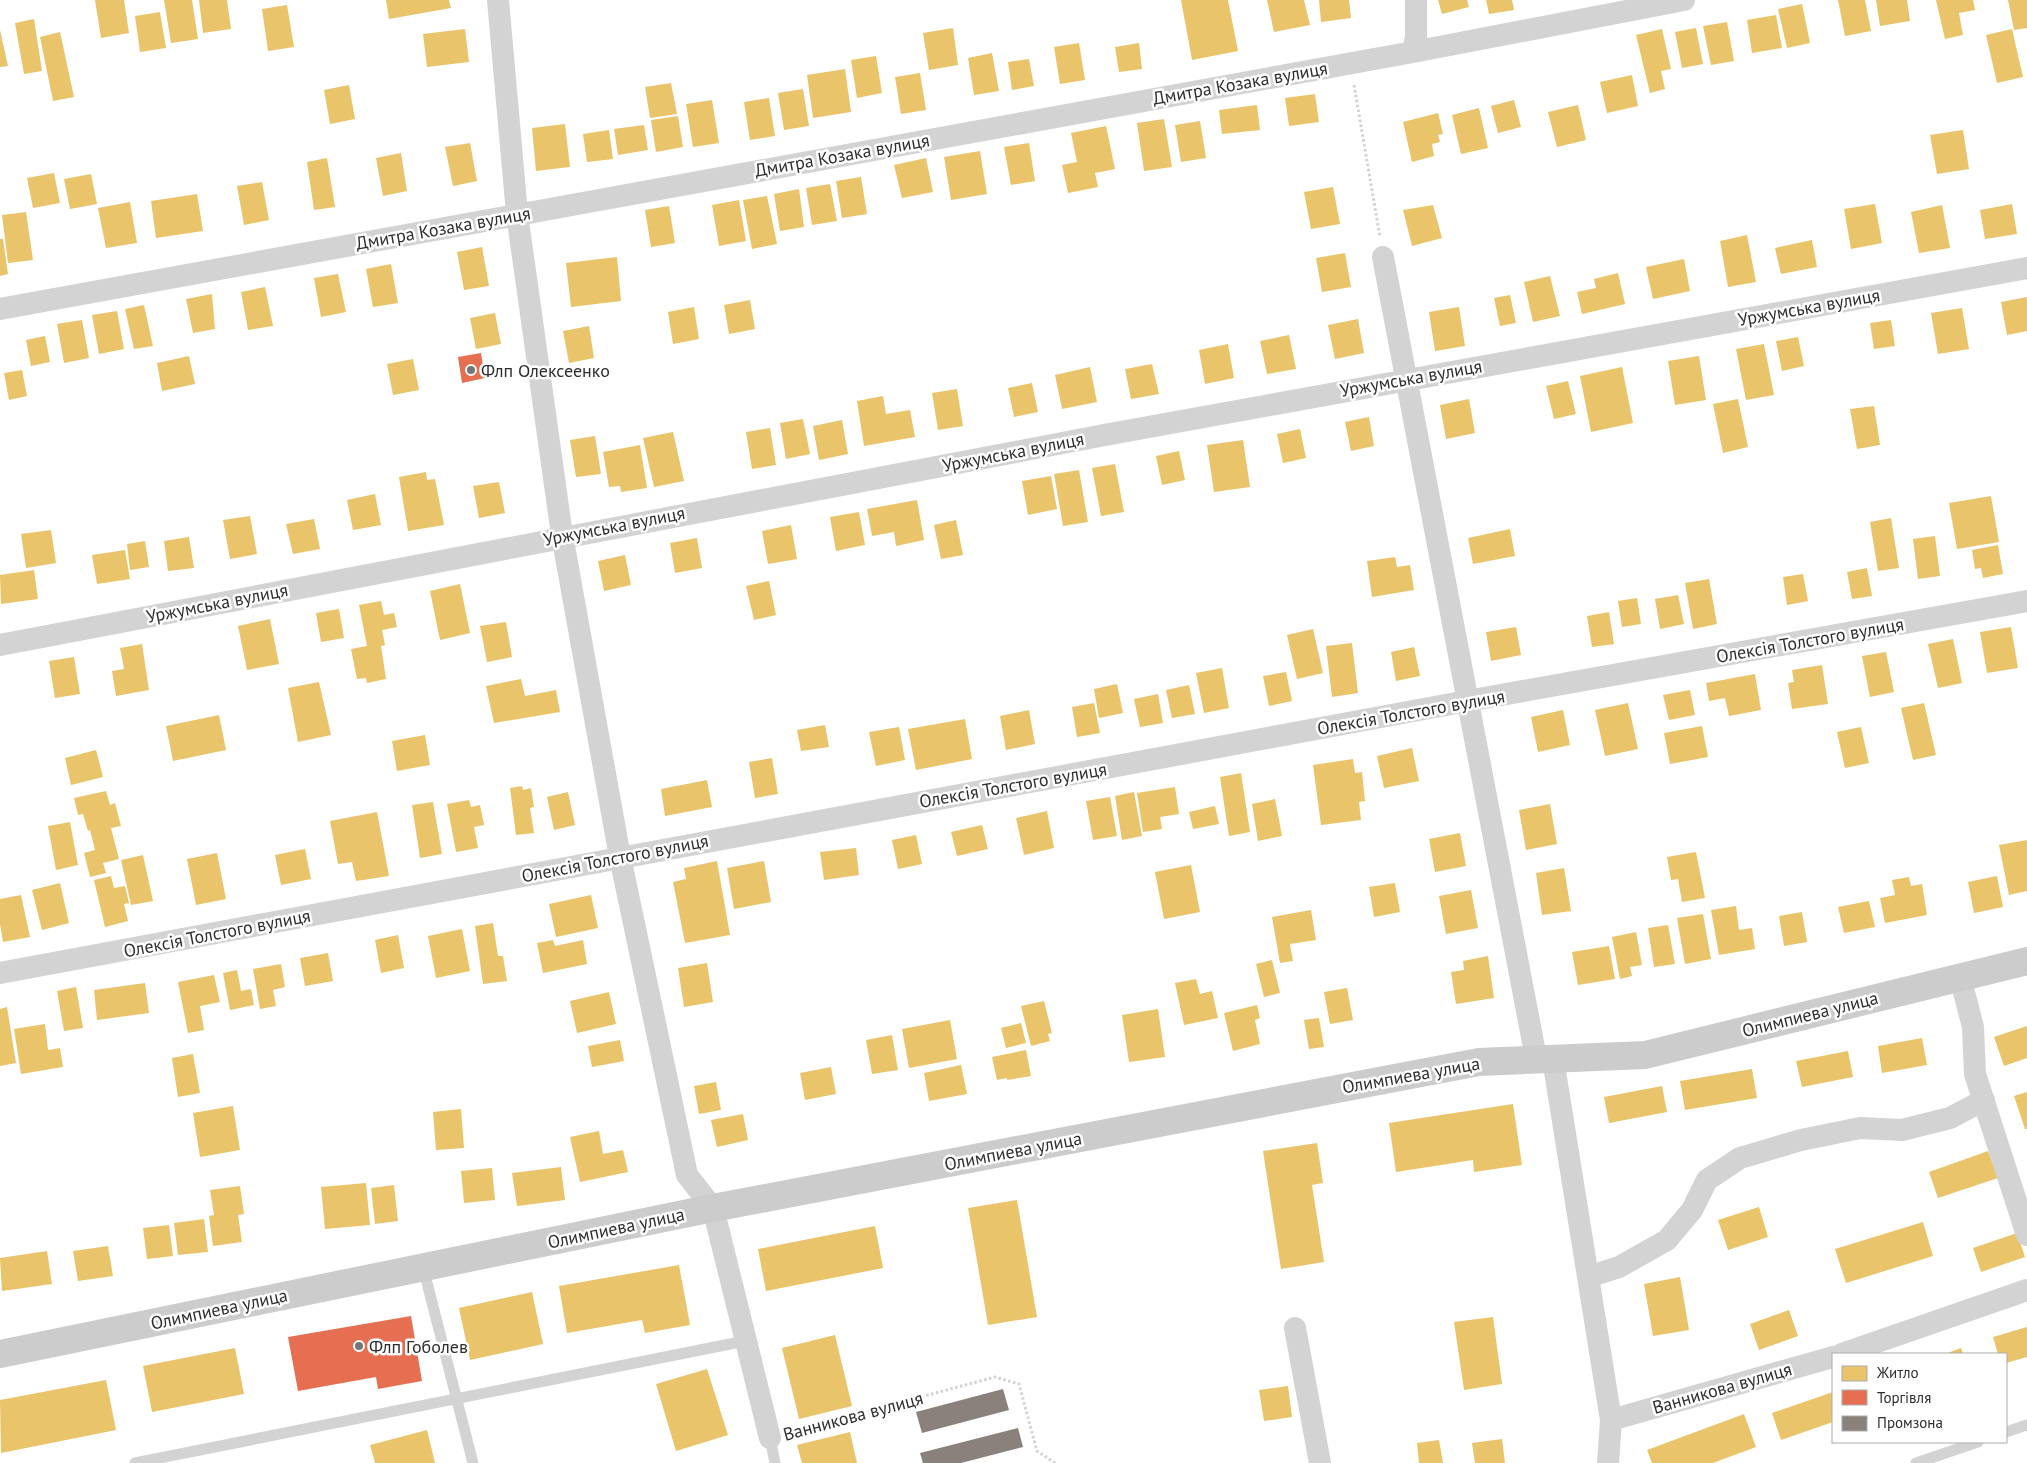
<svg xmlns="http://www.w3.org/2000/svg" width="2027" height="1463" font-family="'PT Sans',sans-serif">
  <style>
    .homes { fill: #e9c46a }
    .shops { fill: #e76f51 }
    .industry { fill: #8a817c }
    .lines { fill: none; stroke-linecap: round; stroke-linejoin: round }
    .path { stroke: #d3d3d3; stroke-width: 3; stroke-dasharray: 2.5 2.5; stroke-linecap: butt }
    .lane { stroke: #d3d3d3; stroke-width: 11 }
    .street { stroke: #d3d3d3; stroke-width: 22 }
    .secondary { stroke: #ccc; stroke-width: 28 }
    .poi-dot { fill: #777; stroke: #fff; stroke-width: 2 }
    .labels { text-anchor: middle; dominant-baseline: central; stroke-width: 5; stroke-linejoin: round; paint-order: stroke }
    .street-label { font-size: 18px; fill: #2e2e2e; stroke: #fff }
    .poi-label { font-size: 18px; fill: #2e2e2e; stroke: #fff; text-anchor: start }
  </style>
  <rect width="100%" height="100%" fill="#fff"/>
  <path class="homes" d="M95 0H124L129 33 101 38Z
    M164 0H192L198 39 171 43Z
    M199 0H227L231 29 203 33Z
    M386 0H449L451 8 389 19Z
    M1181 0H1228L1238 51 1192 60Z
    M1267 0H1304L1310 25 1274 32Z
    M1319 0H1349L1351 18 1321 22Z
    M1438 0H1467L1469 7 1442 14Z
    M1486 0H1512L1514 10 1489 14Z
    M1838 0H1865L1871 31 1845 36Z
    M1876 0H1907L1910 21 1880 26Z
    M1936 0H1973L1975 10 1959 13 1963 35 1945 39Z
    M2008 0H2027V28L2014 30Z
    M1802 4 1810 43 1787 48 1778 9Z
    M287 5 294 47 268 51 262 9Z
    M160 12 166 48 140 52 135 16Z
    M1776 15 1782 48 1752 53 1747 20Z
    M34 19 42 71 24 74 15 23Z
    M1727 22 1734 61 1711 65 1703 26Z
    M953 28 958 65 929 70 923 33Z
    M1696 28 1703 64 1682 68 1675 32Z
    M465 29 469 62 427 67 423 34Z
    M1662 29 1671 69 1661 71 1665 89 1650 93 1636 35Z
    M2012 29 2023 77 1997 83 1986 35Z
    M0 30 8 66 0 67Z
    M60 32 74 97 53 101 40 37Z
    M1079 43 1085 80 1060 84 1054 47Z
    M1139 43 1142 69 1119 72 1115 47Z
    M992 53 999 91 974 95 968 58Z
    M876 56 882 93 857 98 851 60Z
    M1029 59 1034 86 1012 90 1008 62Z
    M845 69 851 112 813 118 807 75Z
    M920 73 926 110 901 114 895 77Z
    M1632 75 1638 106 1607 113 1600 82Z
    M671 83 677 114 650 118 645 87Z
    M349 85 355 119 330 124 324 90Z
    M803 89 809 126 784 130 778 93Z
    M1315 94 1319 122 1289 126 1285 98Z
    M769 98 775 136 750 140 744 102Z
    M712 100 719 143 693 147 686 104Z
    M1514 100 1521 127 1498 133 1491 106Z
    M1257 105 1260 130 1222 134 1219 110Z
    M1578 105 1586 140 1557 147 1548 112Z
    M1479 108 1488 148 1461 154 1452 115Z
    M1438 113 1443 134 1438 135 1440 142 1432 144 1434 156 1412 162 1403 122Z
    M678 116 683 147 656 152 651 120Z
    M1164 119 1172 167 1144 171 1137 123Z
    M1200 121 1206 158 1181 162 1175 125Z
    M565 124 570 167 536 171 532 128Z
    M644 125 648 150 618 155 614 129Z
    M1106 126 1115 169 1095 173 1098 187 1068 193 1062 165 1077 162 1071 133Z
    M609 130 613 159 587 162 583 134Z
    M1963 130 1969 169 1937 174 1930 135Z
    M470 143 477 181 453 186 445 147Z
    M1029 143 1035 181 1011 185 1004 147Z
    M980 151 987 194 951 200 944 157Z
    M401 153 407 191 383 196 376 158Z
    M327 158 335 207 314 210 307 162Z
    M926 158 933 192 902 198 894 165Z
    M54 173 60 203 33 208 27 178Z
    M91 174 97 204 70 209 64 179Z
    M861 177 867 214 842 218 836 181Z
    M262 182 269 220 244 225 237 186Z
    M830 184 837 221 812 225 806 188Z
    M1333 187 1340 224 1311 229 1304 192Z
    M799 189 804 227 780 231 774 194Z
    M197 194 203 231 156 238 151 201Z
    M767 196 777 244 752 249 743 200Z
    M739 200 746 241 719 246 712 205Z
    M130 202 137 243 106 248 98 208Z
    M1875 204 1882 243 1851 249 1844 209Z
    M2012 204 2017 234 1985 239 1980 210Z
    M1433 205 1442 238 1412 246 1403 210Z
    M1942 205 1950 248 1919 253 1911 212Z
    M669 206 675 243 651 247 645 210Z
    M26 212 33 260 8 263 2 215Z
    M1747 235 1756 282 1728 287 1720 241Z
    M0 239H3L8 274 0 276Z
    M1812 240 1817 267 1781 274 1775 248Z
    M482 247 489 286 464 290 457 252Z
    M1345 253 1351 287 1322 292 1316 258Z
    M617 257 621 301 571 307 566 263Z
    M1684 259 1690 291 1653 299 1646 267Z
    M391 264 398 303 373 307 366 269Z
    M1618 273 1625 304 1582 314 1577 292 1596 288 1594 279Z
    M338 274 346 312 321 317 314 278Z
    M1550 276 1560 316 1533 322 1524 282Z
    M265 287 273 326 248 330 241 292Z
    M212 294 215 329 193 333 186 299Z
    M1510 295 1516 323 1500 326 1494 298Z
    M2027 297V331L2007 335 2001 302Z
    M750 300 755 329 729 334 724 305Z
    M144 305 153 346 134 349 125 309Z
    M694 307 699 339 673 344 668 312Z
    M1459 307 1465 346 1435 351 1429 312Z
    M1962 308 1969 349 1938 354 1931 313Z
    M117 311 124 349 99 354 92 315Z
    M495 313 501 344 476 349 470 318Z
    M1358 319 1364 353 1335 359 1328 325Z
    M82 320 89 358 64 363 57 324Z
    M1891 320 1895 346 1874 349 1870 323Z
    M589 326 594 358 569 363 563 331Z
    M1289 335 1296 369 1267 374 1260 341Z
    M45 336 50 362 31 366 26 340Z
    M1798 337 1804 366 1782 371 1776 341Z
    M1228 344 1234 378 1205 384 1199 350Z
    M1764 344 1774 395 1746 400 1736 349Z
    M189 356 195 384 162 391 157 363Z
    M1699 356 1706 400 1675 405 1668 361Z
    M413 359 419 390 393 395 387 364Z
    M1152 364 1159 394 1131 399 1125 369Z
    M1090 367 1097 402 1062 409 1055 375Z
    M1622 367 1633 423 1591 432 1580 376Z
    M22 370 27 396 9 400 4 373Z
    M1568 381 1576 414 1554 419 1546 386Z
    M1032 383 1038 412 1014 417 1008 388Z
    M957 389 963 426 938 430 932 393Z
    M883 396 886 414 910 410 915 437 864 446 857 401Z
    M1469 399 1475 433 1446 439 1440 405Z
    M1738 399 1748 447 1723 453 1713 404Z
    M1874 406 1880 445 1857 449 1850 409Z
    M1369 417 1374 446 1351 451 1345 422Z
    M803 419 810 454 786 459 780 423Z
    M842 420 848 454 819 460 813 426Z
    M770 428 776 465 752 469 746 432Z
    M1300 429 1306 458 1283 463 1277 434Z
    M673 432 684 481 654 487 643 438Z
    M595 436 601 474 576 477 570 440Z
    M1243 440 1250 487 1214 492 1207 445Z
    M640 445 647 488 621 492 620 486 609 487 603 452Z
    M1179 451 1185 480 1162 485 1156 456Z
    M1115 464 1124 512 1101 516 1092 468Z
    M1079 470 1088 522 1063 526 1054 474Z
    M426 472 427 480 435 479 444 525 408 531 399 477Z
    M1051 476 1057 509 1028 515 1022 481Z
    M499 482 505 513 479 518 473 486Z
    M375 494 381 525 353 530 347 500Z
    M1991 496 1999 542 1957 549 1949 503Z
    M917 500 924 540 896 546 894 532 872 536 867 509Z
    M859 512 865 545 836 551 830 517Z
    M250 516 257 554 230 559 223 520Z
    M1891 518 1899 568 1878 571 1870 522Z
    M314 519 320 549 293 554 286 524Z
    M956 520 963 555 941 559 934 525Z
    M791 525 797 559 768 564 762 531Z
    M1510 529 1515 556 1473 564 1468 538Z
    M51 530 56 563 26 568 21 534Z
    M1935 536 1940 576 1918 579 1913 539Z
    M189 537 194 568 168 571 164 541Z
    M697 538 702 568 675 573 670 543Z
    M145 541 149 567 130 570 127 544Z
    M1998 545 2003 574 1983 578 1981 568 1975 569 1972 550Z
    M125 550 130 579 97 584 92 555Z
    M625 555 631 585 604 591 598 561Z
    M1395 557 1397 567 1410 565 1414 590 1372 597 1367 561Z
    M1867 568 1872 596 1852 599 1847 572Z
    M34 570 38 599 1 604 0 575Z
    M1803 574 1808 601 1787 605 1783 577Z
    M1709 579 1717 624 1693 629 1685 583Z
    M769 581 776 615 754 620 746 586Z
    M460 584 470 633 440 640 430 591Z
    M1678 595 1684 624 1660 629 1655 599Z
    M1637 598 1641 624 1622 627 1618 601Z
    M381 601 384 615 394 613 397 627 382 630 385 645 381 646 386 679 367 683 366 678 357 679 351 649 367 646 359 605Z
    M339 609 344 638 321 642 316 613Z
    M1609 612 1614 644 1592 647 1587 616Z
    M270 619 279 664 247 670 238 626Z
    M506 622 512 657 487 662 480 626Z
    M1516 627 1521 655 1491 661 1486 632Z
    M2011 627 2018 668 1987 673 1980 632Z
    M1313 629 1323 673 1297 679 1287 635Z
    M1953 639 1962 683 1938 688 1928 644Z
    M1352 643 1358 693 1332 697 1326 646Z
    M142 644 149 690 116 696 112 671 124 669 120 648Z
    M1414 647 1420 676 1396 681 1391 652Z
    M1886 652 1894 692 1870 697 1862 656Z
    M74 657 80 694 55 698 49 661Z
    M1822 665 1828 704 1792 709 1788 683 1794 682 1792 670Z
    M1222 668 1229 708 1204 713 1196 673Z
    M1286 672 1292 701 1269 706 1263 676Z
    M1755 674 1761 710 1729 716 1725 698 1709 701 1706 683Z
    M521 679 525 696 556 690 560 712 494 723 486 686Z
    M319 682 331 735 298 742 288 688Z
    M1117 684 1123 713 1099 718 1094 689Z
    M1189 685 1195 714 1172 718 1166 690Z
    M1690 690 1695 715 1669 720 1663 695Z
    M1158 694 1163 723 1140 727 1134 699Z
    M1094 703 1100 733 1077 737 1072 707Z
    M1628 703 1638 749 1605 756 1595 710Z
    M1924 703 1936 755 1913 760 1901 708Z
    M1029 710 1035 744 1006 750 1000 716Z
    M1563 710 1570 745 1538 752 1531 717Z
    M219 715 226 750 173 761 166 726Z
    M965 719 972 759 916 770 908 729Z
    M825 725 829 747 801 751 797 730Z
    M1702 726 1708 757 1670 764 1664 733Z
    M899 727 905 760 876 766 869 732Z
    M1861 727 1869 763 1845 768 1837 732Z
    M425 735 430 765 397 771 392 741Z
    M1412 748 1419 781 1384 788 1377 756Z
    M96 750 103 777 71 785 65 758Z
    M772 758 778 794 755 798 749 762Z
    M1353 759 1355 773 1362 772 1365 801 1359 802 1361 820 1321 825 1313 765Z
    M1241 773 1250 832 1229 836 1220 777Z
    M707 780 712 807 665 816 661 789Z
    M522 786 523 790 531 788 534 807 530 808 534 833 516 835 510 788Z
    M1175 787 1179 814 1160 817 1162 829 1143 832 1137 793Z
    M106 791 110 805 115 803 121 826 111 828 119 859 103 863 106 873 90 877 84 853 95 850 90 830 88 831 83 814 78 815 74 798Z
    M568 792 575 825 554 830 547 797Z
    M1134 792 1142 836 1122 840 1115 796Z
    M1110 797 1117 836 1093 840 1086 801Z
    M1275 799 1282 836 1258 841 1252 804Z
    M469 800 471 807 480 805 484 825 474 827 478 848 456 852 447 804Z
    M433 802 442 854 420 858 412 805Z
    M1550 804 1557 844 1526 850 1519 810Z
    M1215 806 1219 824 1193 829 1189 812Z
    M1047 811 1054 848 1024 855 1016 818Z
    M377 812 389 876 356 881 352 862 338 864 330 821Z
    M70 822 78 865 56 870 48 826Z
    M982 825 988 849 957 856 951 832Z
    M1460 833 1466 866 1435 872 1429 839Z
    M916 835 922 864 898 869 892 840Z
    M2027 840V891L2009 895 1999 845Z
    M856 848 859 875 824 880 820 852Z
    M305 849 311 879 281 885 275 855Z
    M1696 852 1705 898 1682 902 1678 879 1671 880 1667 857Z
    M217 853 226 899 196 905 187 859Z
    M143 855 153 901 131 905 121 860Z
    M717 861 730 935 685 943 673 882 686 879 684 868Z
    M764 861 771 902 734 909 727 868Z
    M1191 865 1200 912 1164 919 1155 872Z
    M1564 868 1571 911 1542 915 1536 873Z
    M111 876 114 888 125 886 129 903 124 904 128 921 105 927 94 880Z
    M1997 876 2003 907 1974 913 1968 882Z
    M1909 877 1911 886 1922 884 1927 915 1885 923 1880 898 1895 895 1892 880Z
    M60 883 69 923 42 930 32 890Z
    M1395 883 1400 912 1374 917 1369 887Z
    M1471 890 1478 928 1446 934 1439 896Z
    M21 895 30 937 3 942 0 924V899Z
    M591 895 598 928 556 937 549 904Z
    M1869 901 1875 927 1844 933 1838 907Z
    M1736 906 1739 930 1752 928 1755 949 1719 955 1711 910Z
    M1311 910 1316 940 1290 944 1293 961 1280 963 1272 917Z
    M1802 912 1807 942 1784 946 1779 916Z
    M1703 914 1711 959 1685 964 1677 918Z
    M493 923 498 956H503L507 981 483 984 475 926Z
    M1668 925 1675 964 1654 967 1648 928Z
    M462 929 470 971 436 978 428 936Z
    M1636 932 1642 965 1630 967 1632 976 1620 979 1612 937Z
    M398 935 404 968 381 973 375 940Z
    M553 940 555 946 583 940 587 964 543 973 537 943Z
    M1609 946 1615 979 1578 985 1572 952Z
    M328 953 333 981 305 986 300 958Z
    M1488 956 1494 998 1456 1004 1451 972 1464 970 1463 961Z
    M1272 960 1280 993 1264 997 1256 964Z
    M707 963 713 1002 684 1007 678 968Z
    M281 964 285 987 273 990 276 1006 260 1009 253 969Z
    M237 970 241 991 251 989 254 1005 230 1010 223 973Z
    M214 975 220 1002 200 1006 204 1030 188 1033 178 982Z
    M1196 979 1200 994 1212 991 1218 1018 1184 1025 1175 983Z
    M145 983 149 1013 97 1020 94 990Z
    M76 987 83 1028 64 1031 57 991Z
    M1347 988 1353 1020 1330 1024 1324 992Z
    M609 992 616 1024 577 1033 570 1001Z
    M1044 1001 1052 1033 1048 1034 1050 1041 1031 1046 1021 1006Z
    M1257 1005 1260 1018 1255 1020 1260 1044 1233 1051 1224 1013Z
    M7 1007 16 1063 0 1066V1009Z
    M1158 1009 1165 1057 1129 1062 1122 1015Z
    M1319 1018 1324 1047 1309 1049 1304 1020Z
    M950 1020 957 1059 909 1068 902 1029Z
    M1021 1023 1026 1043 1006 1048 1001 1028Z
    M45 1024 48 1050 60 1048 63 1067 21 1074 14 1029Z
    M2027 1026V1058L2004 1066 1994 1037Z
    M892 1035 898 1070 872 1074 866 1040Z
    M1922 1038 1927 1065 1882 1073 1878 1046Z
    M620 1040 624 1061 592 1067 588 1046Z
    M1026 1050 1031 1076 1007 1080V1078L997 1080 992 1057Z
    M1848 1051 1853 1077 1802 1087 1796 1061Z
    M193 1054 200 1093 178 1097 172 1058Z
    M961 1065 967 1094 929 1101 924 1073Z
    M831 1067 836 1094 805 1100 800 1073Z
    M1752 1069 1757 1098 1685 1110 1680 1081Z
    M716 1082 721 1110 699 1114 694 1086Z
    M1662 1086 1667 1112 1609 1123 1604 1097Z
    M2027 1092V1129H2025L2014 1096Z
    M1513 1104 1522 1165 1474 1172 1473 1160 1396 1172 1389 1123Z
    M233 1106 240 1150 200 1157 193 1113Z
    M461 1109 464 1148 436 1150 433 1112Z
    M743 1114 748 1140 717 1147 711 1120Z
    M599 1131 603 1154 623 1150 628 1172 580 1182 570 1137Z
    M1317 1143 1323 1183 1312 1185 1324 1262 1281 1269 1263 1151Z
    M1988 1151 1998 1178 1938 1198 1929 1172Z
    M561 1167 565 1200 517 1206 512 1173Z
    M492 1168 495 1200 464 1203 461 1171Z
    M366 1183 370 1225 325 1229 321 1187Z
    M394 1185 398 1221 375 1224 371 1188Z
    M240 1186 244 1214 238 1215 242 1242 213 1246 209 1216 214 1215 210 1190Z
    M1017 1200 1037 1317 988 1325 968 1208Z
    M1759 1207 1768 1237 1728 1250 1718 1220Z
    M204 1219 208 1252 178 1255 174 1223Z
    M1923 1222 1933 1256 1846 1283 1835 1249Z
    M169 1225 173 1256 147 1259 143 1228Z
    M875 1226 883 1268 766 1291 758 1249Z
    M2017 1233 2025 1257 1981 1272 1973 1248Z
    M108 1246 113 1276 78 1281 73 1251Z
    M47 1251 52 1284 2 1291 0 1258Z
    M679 1265 690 1325 645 1333 642 1320 567 1333 559 1286Z
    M1680 1277 1689 1330 1653 1336 1644 1284Z
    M532 1292 543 1344 470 1360 459 1308Z
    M1789 1310 1798 1336 1759 1350 1750 1324Z
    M1493 1317 1502 1384 1464 1390 1454 1322Z
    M2027 1327V1357L2006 1363V1354H1998L1993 1337Z
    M835 1335 852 1406 799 1419 782 1348Z
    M235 1348 244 1394 152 1412 143 1366Z
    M1961 1348 1963 1354H1945Z
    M707 1369 728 1435 676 1451 656 1384Z
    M106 1380 116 1430 1 1453 0 1400Z
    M1288 1386 1292 1417 1264 1421 1259 1390Z
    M1833 1392V1422L1781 1440 1772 1413Z
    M1744 1414 1756 1447 1713 1463H1652L1647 1450Z
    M427 1430 435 1463H375L370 1445Z
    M850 1432 857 1463H802L797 1445Z
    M1502 1439 1505 1463H1475L1472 1443Z
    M1439 1440 1443 1463H1419L1417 1443Z"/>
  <path class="shops" d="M481 353 485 378 462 383 458 357Z
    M411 1316 422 1381 378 1389 376 1377 298 1391 288 1337Z"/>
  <path class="industry" d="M1003 1389 1009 1410 922 1433 916 1412Z
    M1018 1428 1023 1447 961 1463H923L920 1453Z"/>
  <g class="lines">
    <path class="path" d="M1354 85 1380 237
      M791 1432 995 1377 1019 1384 1037 1451 1055 1463"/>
    <path class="lane" d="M423 1267 473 1463
      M2006 1432 2027 1425
      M770 1438 775 1463
      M135 1463 745 1341
      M1916 1463 1978 1442"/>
    <path class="street" d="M498 0 517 214 562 535 620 857 687 1175 713 1208 770 1438
      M1413 52 1416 36V0
      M1383 257 1536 1058
      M0 309 1413 52 1684 0
      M0 645C675 513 1350 388 2027 268
      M0 973 1467 701 2027 601
      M1960 977 1973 1027 1975 1074 2027 1235
      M1553 1059 1611 1420 1608 1463
      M1588 1277 1619 1267 1667 1240 1692 1210 1707 1180 1740 1158 1801 1140 1860 1128 1902 1130 1950 1118 1984 1100
      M1295 1328 1320 1463
      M1842 1354 2027 1290
      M1611 1420 1833 1357"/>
    <path class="secondary" d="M0 1354 713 1208 1479 1062 1645 1055 2027 961"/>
  </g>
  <g class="poi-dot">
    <circle cx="471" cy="370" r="5"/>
    <circle cx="359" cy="1346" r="5"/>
  </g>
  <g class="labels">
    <g class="street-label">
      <text transform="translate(1240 83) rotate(-10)">Дмитра Козака вулиця</text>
      <text transform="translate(842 155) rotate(-10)">Дмитра Козака вулиця</text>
      <text transform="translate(443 228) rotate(-10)">Дмитра Козака вулиця</text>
      <text transform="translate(1809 307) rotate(-10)">Уржумська вулиця</text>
      <text transform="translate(1411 378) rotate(-10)">Уржумська вулиця</text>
      <text transform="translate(1013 452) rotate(-11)">Уржумська вулиця</text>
      <text transform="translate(614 526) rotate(-11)">Уржумська вулиця</text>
      <text transform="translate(217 603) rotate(-11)">Уржумська вулиця</text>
      <text transform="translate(1810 640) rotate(-10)">Олексія Толстого вулиця</text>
      <text transform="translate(1411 712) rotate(-10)">Олексія Толстого вулиця</text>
      <text transform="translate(1013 785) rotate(-10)">Олексія Толстого вулиця</text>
      <text transform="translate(615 858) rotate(-11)">Олексія Толстого вулиця</text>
      <text transform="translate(217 933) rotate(-11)">Олексія Толстого вулиця</text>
      <text transform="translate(1810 1014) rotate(-14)">Олимпиева улица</text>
      <text transform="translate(1411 1075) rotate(-10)">Олимпиева улица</text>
      <text transform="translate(1013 1151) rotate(-11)">Олимпиева улица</text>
      <text transform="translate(616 1228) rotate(-12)">Олимпиева улица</text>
      <text transform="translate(219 1309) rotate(-12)">Олимпиева улица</text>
      <text transform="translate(1722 1388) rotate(-16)">Ванникова вулиця</text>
      <text transform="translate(853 1416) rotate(-15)">Ванникова вулиця</text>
    </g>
    <g class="poi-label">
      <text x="481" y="370">Флп Олексеенко</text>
      <text x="369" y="1346">Флп Гоболев</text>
    </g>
  </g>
  <rect x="1832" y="1353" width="175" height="90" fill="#ffffff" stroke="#ababab"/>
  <rect x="1842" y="1366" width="25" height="15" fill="#e9c46a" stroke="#ababab"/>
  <text x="1877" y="1378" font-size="15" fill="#2e2e2e">Житло</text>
  <rect x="1842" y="1390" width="25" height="15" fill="#e76f51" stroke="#ababab"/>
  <text x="1877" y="1403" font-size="15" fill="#2e2e2e">Торгівля</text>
  <rect x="1842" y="1416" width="25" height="15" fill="#8a817c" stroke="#ababab"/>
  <text x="1877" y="1428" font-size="15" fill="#2e2e2e">Промзона</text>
</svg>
